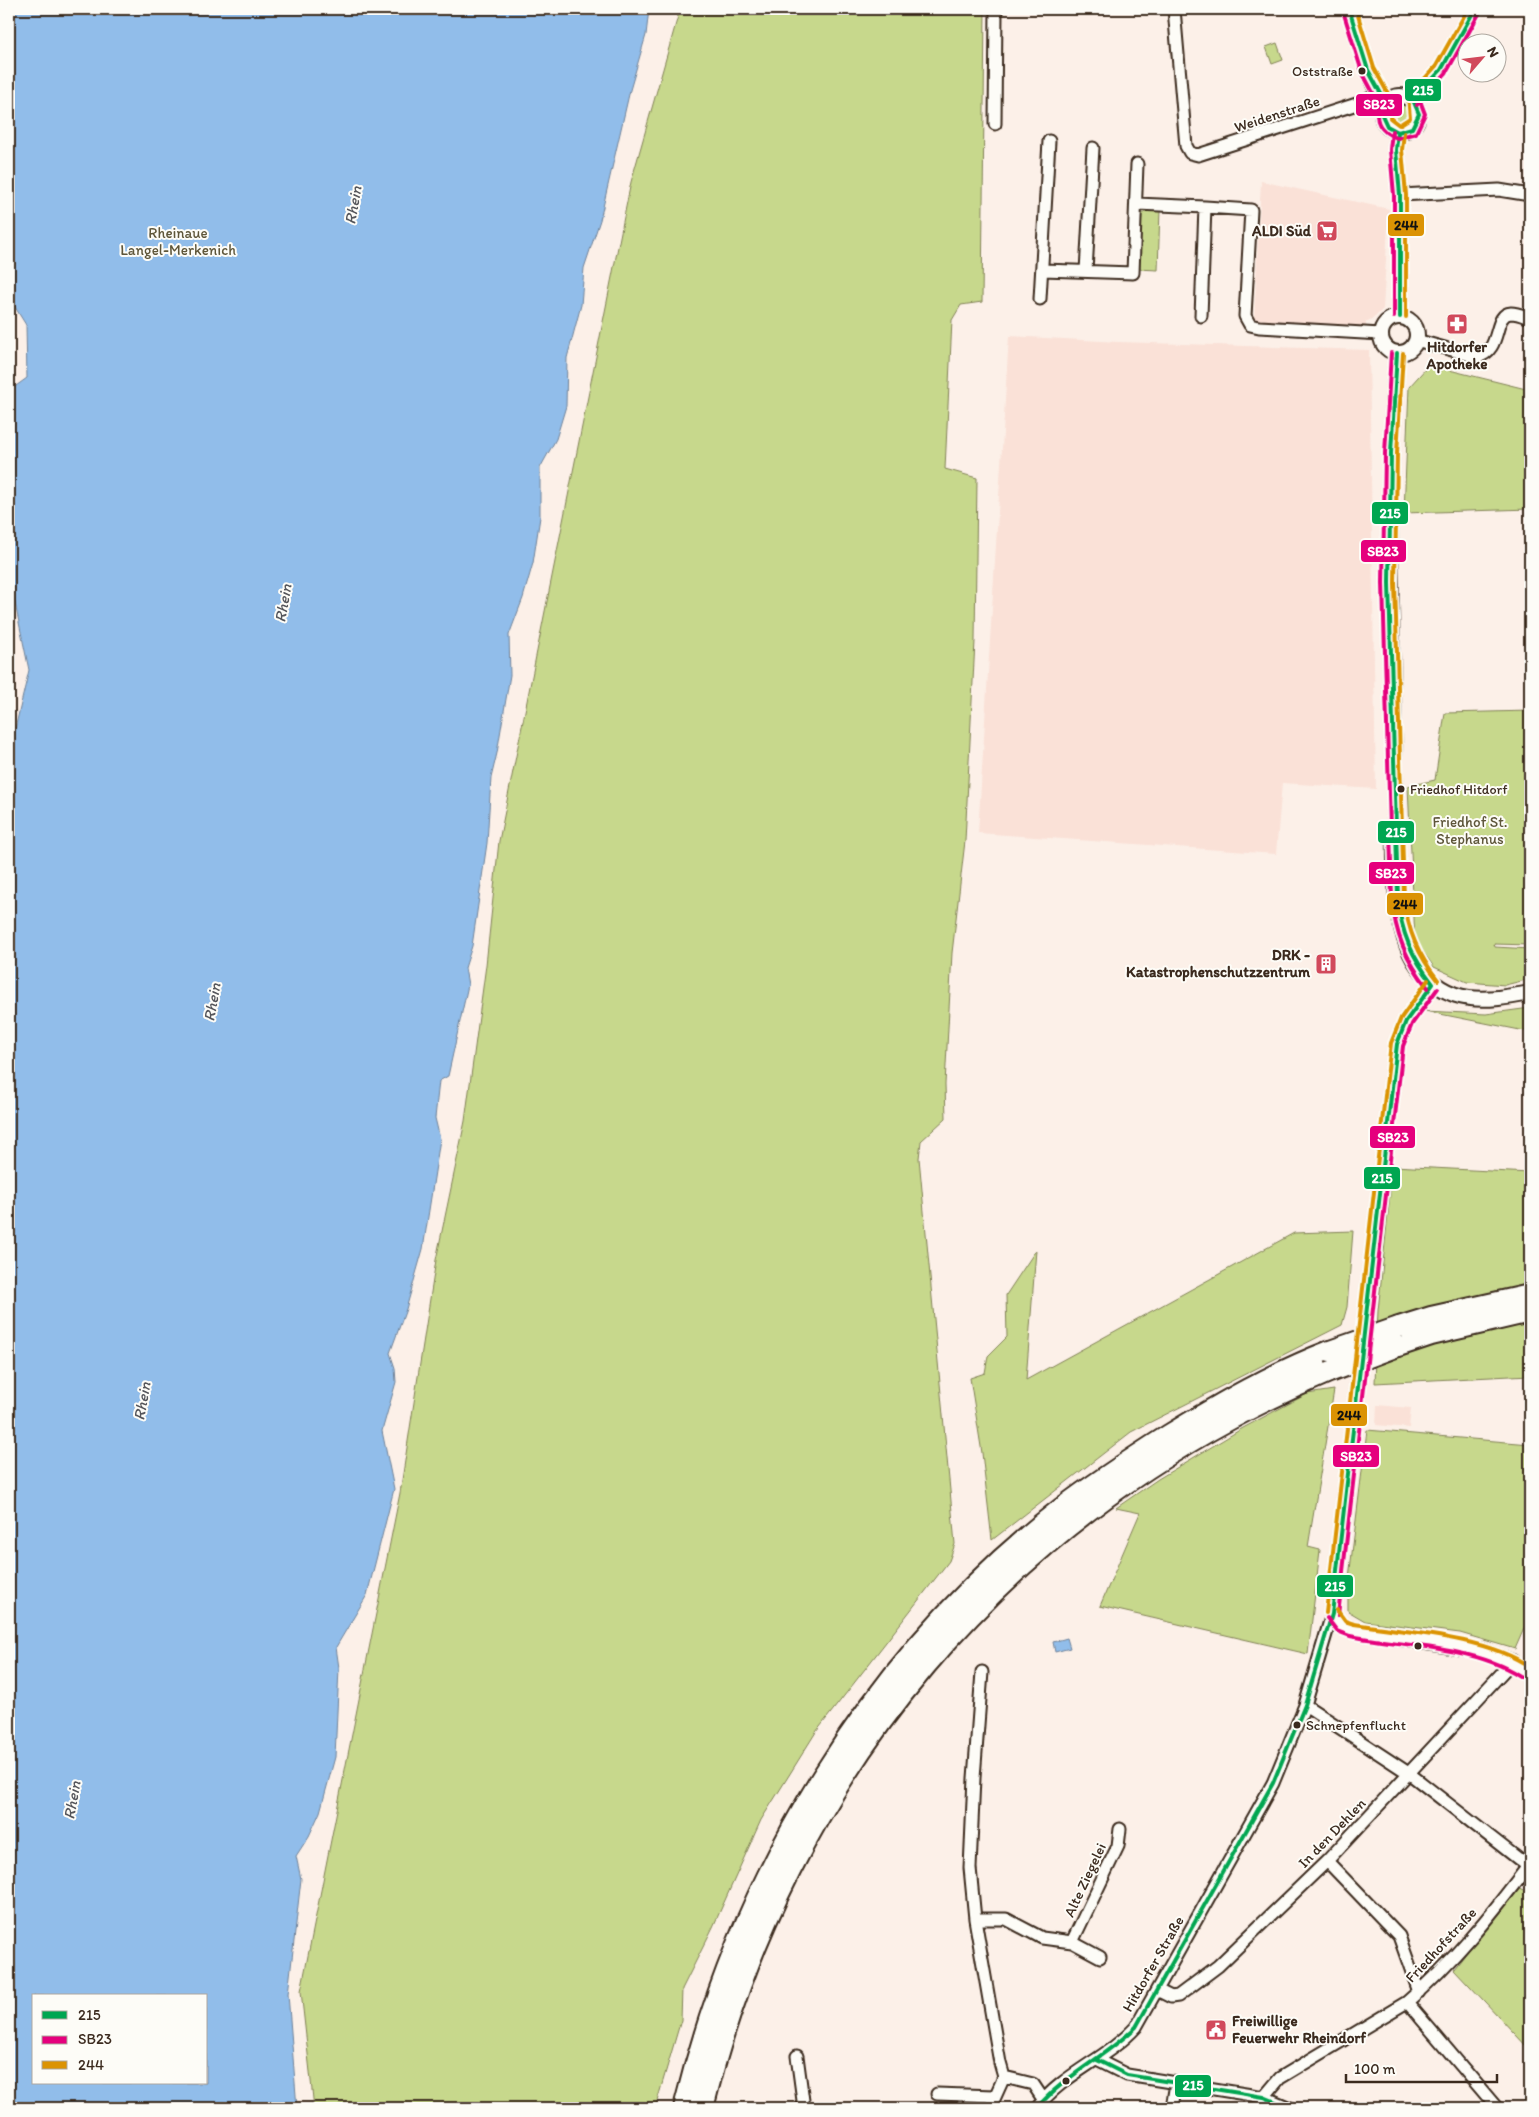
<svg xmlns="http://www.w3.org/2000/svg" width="1539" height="2117" font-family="Itim,sans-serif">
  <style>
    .built { fill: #fae1d7 }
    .green { fill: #c7d88c; stroke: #818155 }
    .water { fill: #91bdea; stroke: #6f8298; fill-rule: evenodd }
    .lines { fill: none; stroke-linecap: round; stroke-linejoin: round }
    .minor-casing { stroke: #3b2a1e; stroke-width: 15 }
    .tertiary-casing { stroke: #3b2a1e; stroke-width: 18 }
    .motorway-casing { stroke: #3b2a1e; stroke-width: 24 }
    .minor { stroke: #fdfcf7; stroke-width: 11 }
    .tertiary { stroke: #fdfcf7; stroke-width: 14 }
    .motorway { stroke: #fdfcf7; stroke-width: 20 }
    .motorway-bridge-casing { stroke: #3b2a1e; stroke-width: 24; stroke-linecap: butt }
    .motorway-bridge { stroke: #fdfcf7; stroke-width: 20 }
    .bus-1-casing { stroke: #fdfcf7; stroke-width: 8 }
    .bus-2-casing { stroke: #fdfcf7; stroke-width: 8 }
    .bus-3-casing { stroke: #fdfcf7; stroke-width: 8 }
    .bus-1 { stroke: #00a651; stroke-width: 4 }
    .bus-2 { stroke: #e5007d; stroke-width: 4 }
    .bus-3 { stroke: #db9304; stroke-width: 4 }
    .bus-dot { fill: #3b2a1e; stroke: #fdfcf7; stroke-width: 2 }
    .labels { text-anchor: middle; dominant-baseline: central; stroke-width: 4; stroke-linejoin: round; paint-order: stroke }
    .bus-label { font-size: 14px; fill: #3b2a1e; stroke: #fdfcf7; text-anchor: start }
    .street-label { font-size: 15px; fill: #3b2a1e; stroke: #fdfcf7 }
    .poi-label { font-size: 15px; font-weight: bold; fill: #3b2a1e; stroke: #fdfcf7; text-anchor: end }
    .park-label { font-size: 15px; fill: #5e563a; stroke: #fdfcf7 }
    .water-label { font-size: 16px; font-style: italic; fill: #55565b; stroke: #fdfcf7 }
    .line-badge { stroke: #fdfcf7; stroke-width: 2 }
    .badge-label { font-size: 14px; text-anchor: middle; font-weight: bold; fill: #fff }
    .pale-badge-label { font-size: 14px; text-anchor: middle; font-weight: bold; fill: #111 }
  </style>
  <rect width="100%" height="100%" fill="#fcf0e8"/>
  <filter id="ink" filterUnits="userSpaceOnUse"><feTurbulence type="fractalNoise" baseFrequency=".02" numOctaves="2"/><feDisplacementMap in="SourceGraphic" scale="10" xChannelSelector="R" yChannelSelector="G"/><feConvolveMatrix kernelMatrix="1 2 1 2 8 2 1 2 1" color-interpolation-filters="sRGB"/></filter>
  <g filter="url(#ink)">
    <path class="built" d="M1261 181 1389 209 1383 309 1375 317 1366 322V328L1257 322 1254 320Z
      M1009 336 1119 342 1369 350 1376 789 1282 783 1276 854 978 833Z
      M1377 1405 1411 1408 1409 1428 1376 1425Z"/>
    <path class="green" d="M680 9H985L982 302 961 305 952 320 945 469 977 478 975 641 965 841 952 953 945 1084 946 1118 921 1141 919 1158 955 1544 949 1561 816 1732 761 1820 713 1927 682 1989 681 2020 655 2108H314L301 1991 400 1493 436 1260 465 1121 486 965 499 841 631 182Z
      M1277 43 1283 60 1272 64 1266 47Z
      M1392 113a9 9 0 1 1 18 0a9 9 0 1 1-18 0Z
      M1154 209H1160L1158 270 1137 269 1139 220 1141 214Z
      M1429 365 1530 390V509L1404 513 1409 387Z
      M1530 711V945L1494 944 1495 947 1530 949V979L1505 985 1467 982 1434 967 1415 940 1408 786 1435 780 1445 713Z
      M1530 1008V1032L1425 1011 1486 1014Z
      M1393 1166 1530 1173V1375L1375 1383 1378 1311Z
      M1353 1231 1347 1307 1342 1325 1131 1432 992 1540 982 1453 970 1378 985 1373 988 1356 1007 1337 1006 1295 1036 1250 1026 1380 1294 1233Z
      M1334 1390 1308 1547 1320 1550 1308 1654 1100 1606 1140 1513 1116 1508 1158 1479 1243 1428 1307 1394Z
      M1367 1430 1530 1444V1615L1515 1649 1460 1633 1365 1621 1348 1611V1586Z
      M1517 1888 1530 1894V2050L1454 1969Z"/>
    <path class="water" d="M11 9H649L646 35 630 90 600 220 584 268 581 305 567 358 566 406 556 439 540 468V517L533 563 523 598 509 635 510 675 497 753 491 778 487 843 472 946 465 968 468 985 448 1076 439 1081 435 1118 440 1139 423 1249 406 1309 390 1353 395 1368 396 1382 382 1431 394 1489 367 1595 336 1647 339 1668 335 1757 320 1812 309 1836 296 1856 301 1879 288 1994 297 2108H9V754L29 670 9 575V391L27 378 26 325 10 299 9 290ZM34 1996H206V2083H34Z
      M1067 1638 1070 1648 1055 1652 1053 1642Z"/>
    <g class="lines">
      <g class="minor-casing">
        <path id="minor" d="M1174 9 1186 146 1190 153 1198 155 1363 102 1378 94
          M1413 100C1442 79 1458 39 1475 9
          M995 124 996 9
          M1400 195 1499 190 1530 195
          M1137 204 1205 207
          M1043 270 1133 273 1137 164
          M1086 271 1093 148
          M1040 299 1049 141
          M1201 316 1205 207 1251 210 1245 316 1250 325 1259 327 1381 334
          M1416 340 1477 357C1503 351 1492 314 1511 313 1517 313 1524 316 1530 318
          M982 1672 974 1778 970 1868 975 1919 1000 2063 1004 2077 1033 2084 1043 2099
          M1305 1705 1410 1774 1530 1868
          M1327 1861 1399 1936 1419 1992
          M975 1919H1006L1042 1938 1072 1942 1100 1957
          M1072 1942 1118 1846 1120 1829
          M1157 1990 1171 1997 1178 1996 1218 1966 1327 1861 1512 1662
          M1407 2002 1497 2108
          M797 2056 804 2108
          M1097 2060 1127 2075 1264 2097 1290 2108
          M937 2094 994 2096
          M1264 2097 1280 2078 1407 2002C1453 1962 1491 1915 1528 1866
          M990 2108 1004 2077
          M1037 2108C1062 2074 1107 2059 1136 2027L1273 1783 1305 1705 1332 1614
          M1172 2108 1176 2083"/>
      </g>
      <g class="tertiary-casing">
        <path id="tertiary" d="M1349 9C1362 39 1364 78 1386 103
          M1382 114a18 18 0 1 1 36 0a18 18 0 1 1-36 0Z
          M1398 132 1396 150 1400 195V317
          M1381 335a18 18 0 1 1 36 0a18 18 0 1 1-36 0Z
          M1397 353C1385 493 1392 633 1395 773 1397 827 1386 922 1418 966 1447 1007 1487 1001 1530 993
          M1433 984 1406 1021 1397 1044 1332 1614 1341 1626 1352 1630 1482 1651 1512 1662 1530 1675"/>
      </g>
      <g class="motorway-casing">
        <path id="motorway" d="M1399 1327 1431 1317 1530 1295
          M1398 1346 1431 1335 1530 1312
          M684 2108C741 1875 871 1656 1062 1508 1096 1482 1133 1458 1169 1435 1221 1403 1273 1373 1330 1351
          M703 2108C785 1773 1008 1506 1329 1372"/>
      </g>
      <use href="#minor" class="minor"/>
      <use href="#tertiary" class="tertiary"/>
      <use href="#motorway" class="motorway"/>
      <g class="motorway-bridge-casing">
        <path id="motorway-bridge" d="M1330 1351 1399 1327
          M1329 1372 1398 1346"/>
      </g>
      <use href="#motorway-bridge" class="motorway-bridge"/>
      <g class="bus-1-casing">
        <path id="bus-1" d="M1349 9 1368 70 1386 103
          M1386 103 1382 115 1387 126 1398 132 1412 128 1419 114 1413 100 1441 70 1475 9
          M1398 132 1396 150 1400 195V317
          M1397 353 1391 453 1389 583 1398 899C1401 933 1412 957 1433 984
          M1097 2060 1127 2075 1264 2097 1290 2108
          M1037 2108C1065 2075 1105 2057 1136 2027L1273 1783 1305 1705 1332 1614 1397 1044 1406 1021 1433 984"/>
      </g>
      <g class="bus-2-casing">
        <path id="bus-2" d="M1343 11 1362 72 1379 104C1373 121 1381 132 1397 138L1416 133 1425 114 1419 98
          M1417 105 1446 73 1480 12
          M1392 131 1390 150 1394 195V317
          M1391 353 1385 453 1383 583 1392 899C1395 934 1406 960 1428 988
          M1338 1615 1403 1046 1412 1024 1438 988
          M1327 1618 1337 1631 1350 1636C1407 1647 1479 1646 1526 1680"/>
      </g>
      <g class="bus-3-casing">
        <path id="bus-3" d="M1356 9 1374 68 1392 101 1390 118 1399 125 1410 118 1408 97 1436 66 1468 9
          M1404 133 1402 150 1406 195V317
          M1403 353 1397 453 1395 583 1404 899C1408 931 1418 955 1438 980
          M1337 1610 1345 1621 1354 1624C1407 1632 1487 1637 1530 1667
          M1326 1613 1391 1043 1401 1018 1428 980"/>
      </g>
      <use href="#bus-1" class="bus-1"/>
      <use href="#bus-2" class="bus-2"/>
      <use href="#bus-3" class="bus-3"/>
    </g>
  </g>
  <defs>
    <g id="supermarket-square" transform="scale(1.125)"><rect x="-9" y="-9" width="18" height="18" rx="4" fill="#d1495b" stroke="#fdfcf7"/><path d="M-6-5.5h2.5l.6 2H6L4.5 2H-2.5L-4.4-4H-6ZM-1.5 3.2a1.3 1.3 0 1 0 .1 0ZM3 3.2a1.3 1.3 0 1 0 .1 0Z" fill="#fff"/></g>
    <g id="pharmacy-square" transform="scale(1.125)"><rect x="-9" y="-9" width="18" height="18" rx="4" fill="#d1495b" stroke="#fdfcf7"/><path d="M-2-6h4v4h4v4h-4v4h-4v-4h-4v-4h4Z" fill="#fff"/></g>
    <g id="building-square" transform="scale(1.125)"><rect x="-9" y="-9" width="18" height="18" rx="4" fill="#d1495b" stroke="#fdfcf7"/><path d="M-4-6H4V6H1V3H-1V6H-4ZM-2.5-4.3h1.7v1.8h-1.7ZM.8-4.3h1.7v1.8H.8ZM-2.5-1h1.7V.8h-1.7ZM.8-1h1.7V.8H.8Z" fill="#fff"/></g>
    <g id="civic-square" transform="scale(1.125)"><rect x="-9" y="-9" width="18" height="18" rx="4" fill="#d1495b" stroke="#fdfcf7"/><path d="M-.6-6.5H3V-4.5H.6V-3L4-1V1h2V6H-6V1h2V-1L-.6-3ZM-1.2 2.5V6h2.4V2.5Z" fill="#fff"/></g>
  </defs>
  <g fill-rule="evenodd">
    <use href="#supermarket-square" x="1327" y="231"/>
    <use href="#pharmacy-square" x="1457" y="324"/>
    <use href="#building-square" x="1326" y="964"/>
    <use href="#civic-square" x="1216" y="2030"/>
  </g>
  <g class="bus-dot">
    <circle cx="1362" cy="71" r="4.5"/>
    <circle cx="1401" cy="789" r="4.5"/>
    <circle cx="1418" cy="1646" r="4.5"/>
    <circle cx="1297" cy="1725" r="4.5"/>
    <circle cx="1066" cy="2081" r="4.5"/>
  </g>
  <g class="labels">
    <g class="bus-label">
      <text x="1353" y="71" text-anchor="end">Oststraße</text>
      <text x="1410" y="789">Friedhof Hitdorf</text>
      <text x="1306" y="1725">Schnepfenflucht</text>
    </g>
    <g class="street-label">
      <text transform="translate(1277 114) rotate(-18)">Weidenstraße</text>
      <text transform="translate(1332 1833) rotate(-46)">In den Dehlen</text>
      <text transform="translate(1085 1880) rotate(-65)">Alte Ziegelei</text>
      <text transform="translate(1441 1945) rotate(-47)">Friedhofstraße</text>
      <text transform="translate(1153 1964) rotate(-60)">Hitdorfer Straße</text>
    </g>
    <g class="poi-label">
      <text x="1311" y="231">ALDI Süd</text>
      <text x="1457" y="347" text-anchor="middle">Hitdorfer<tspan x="1457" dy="17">Apotheke</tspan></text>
      <text x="1310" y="955">DRK -<tspan x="1310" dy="17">Katastrophenschutzzentrum</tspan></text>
      <text x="1232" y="2021" text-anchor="start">Freiwillige<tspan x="1232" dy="17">Feuerwehr Rheindorf</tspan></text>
    </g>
    <g class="park-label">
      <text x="178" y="233">Rheinaue<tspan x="178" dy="17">Langel-Merkenich</tspan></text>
      <text x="1470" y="822">Friedhof St.<tspan x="1470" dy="17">Stephanus</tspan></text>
    </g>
    <g class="water-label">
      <text transform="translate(353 205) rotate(-80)">Rhein</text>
      <text transform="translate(283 603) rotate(-80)">Rhein</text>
      <text transform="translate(212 1002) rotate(-80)">Rhein</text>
      <text transform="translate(142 1401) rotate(-80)">Rhein</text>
      <text transform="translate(72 1800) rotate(-80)">Rhein</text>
    </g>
  </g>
  <g class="line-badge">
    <rect x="1404" y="78" width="38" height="24" rx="5" fill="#00a651"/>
    <rect x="1355" y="93" width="48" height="24" rx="5" fill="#e5007d"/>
    <rect x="1387" y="213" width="38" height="24" rx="5" fill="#db9304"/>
    <rect x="1371" y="501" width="38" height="24" rx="5" fill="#00a651"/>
    <rect x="1360" y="539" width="47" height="24" rx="5" fill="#e5007d"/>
    <rect x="1377" y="820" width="38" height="24" rx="5" fill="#00a651"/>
    <rect x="1368" y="861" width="47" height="24" rx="5" fill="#e5007d"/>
    <rect x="1386" y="892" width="38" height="24" rx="5" fill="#db9304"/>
    <rect x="1369" y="1125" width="47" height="24" rx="5" fill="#e5007d"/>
    <rect x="1363" y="1166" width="38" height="24" rx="5" fill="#00a651"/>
    <rect x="1330" y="1403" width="38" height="24" rx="5" fill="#db9304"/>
    <rect x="1332" y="1444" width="48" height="24" rx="5" fill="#e5007d"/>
    <rect x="1316" y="1574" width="38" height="24" rx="5" fill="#00a651"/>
    <rect x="1174" y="2074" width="38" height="24" rx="5" fill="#00a651"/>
  </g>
  <g class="badge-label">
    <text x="1423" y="95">215</text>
    <text x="1379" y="109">SB23</text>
    <text x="1390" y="518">215</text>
    <text x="1383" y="556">SB23</text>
    <text x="1396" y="837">215</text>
    <text x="1391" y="878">SB23</text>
    <text x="1393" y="1142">SB23</text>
    <text x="1382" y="1183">215</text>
    <text x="1356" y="1461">SB23</text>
    <text x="1335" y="1591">215</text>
    <text x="1193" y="2090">215</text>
  </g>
  <g class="pale-badge-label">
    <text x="1406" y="230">244</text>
    <text x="1405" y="909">244</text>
    <text x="1349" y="1420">244</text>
  </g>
  <rect width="1539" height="2117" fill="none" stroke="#fdfcf7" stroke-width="30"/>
  <rect x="15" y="15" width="1509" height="2087" fill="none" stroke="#3b2a1e" stroke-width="2" filter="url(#ink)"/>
  <rect x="32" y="1994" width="175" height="90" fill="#fdfcf7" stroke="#afa8a0"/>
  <rect x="42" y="2011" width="25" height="8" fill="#00a651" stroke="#afa8a0"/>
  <text x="78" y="2020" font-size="15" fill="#3b2a1e">215</text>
  <rect x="42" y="2036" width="25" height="8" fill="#e5007d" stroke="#afa8a0"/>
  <text x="78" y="2044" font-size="15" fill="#3b2a1e">SB23</text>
  <rect x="42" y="2061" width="25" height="8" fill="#db9304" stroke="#afa8a0"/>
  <text x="78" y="2070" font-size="15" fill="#3b2a1e">244</text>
  <g transform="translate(1482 58) rotate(62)"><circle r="24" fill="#fdfcf7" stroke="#afa8a0"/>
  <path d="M0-4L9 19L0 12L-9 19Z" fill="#d1495b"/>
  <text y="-8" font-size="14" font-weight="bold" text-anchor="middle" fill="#3b2a1e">N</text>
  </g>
  <path d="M1346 2074v8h151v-8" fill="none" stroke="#3b2a1e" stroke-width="2.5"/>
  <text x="1354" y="2074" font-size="15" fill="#3b2a1e" stroke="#fdfcf7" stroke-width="4" paint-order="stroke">100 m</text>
</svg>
